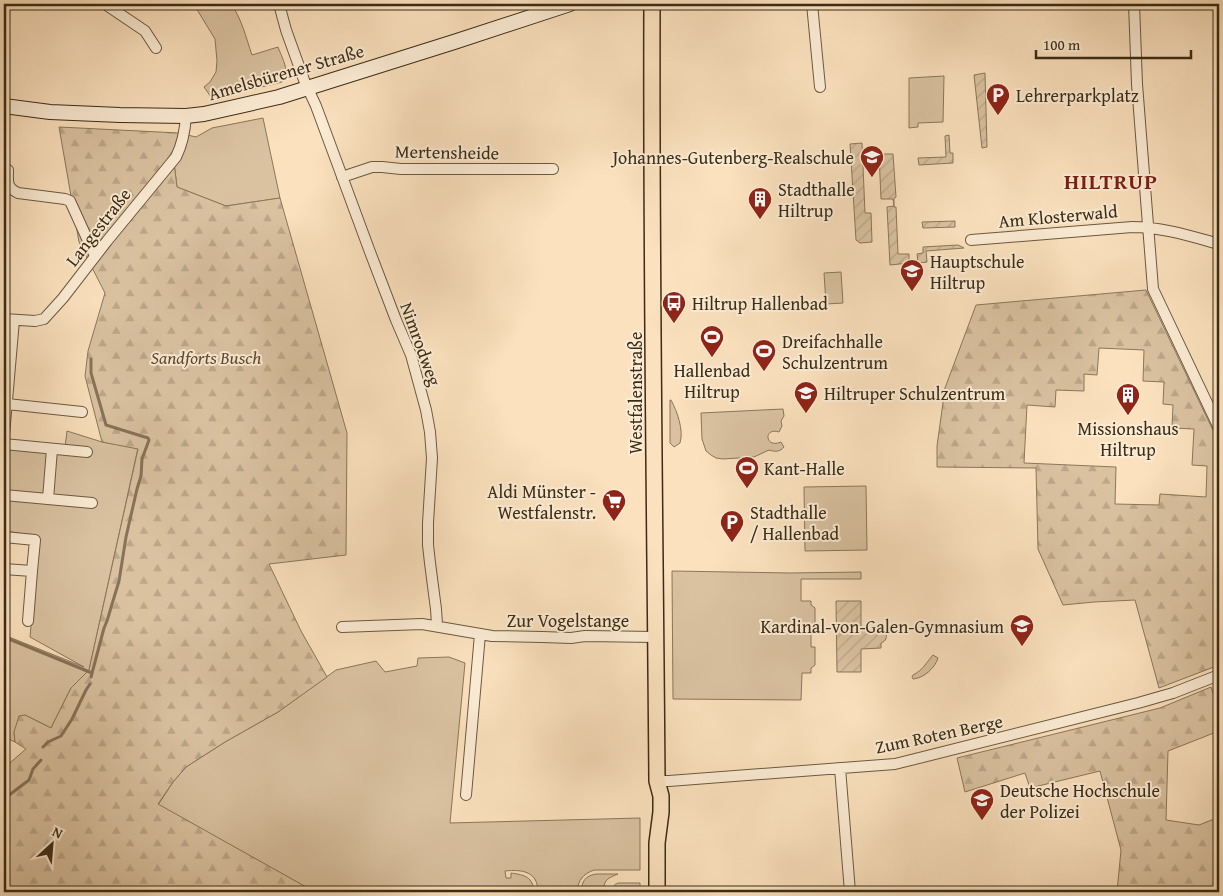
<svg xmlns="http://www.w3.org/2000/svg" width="1223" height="896" font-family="'Gentium Book Plus',serif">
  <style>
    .green { fill: #dac2a1; stroke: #8a775b }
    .forest { fill: url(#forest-firs); stroke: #8a775b; fill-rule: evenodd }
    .garden { fill: url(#garden-furrows); stroke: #8a775b }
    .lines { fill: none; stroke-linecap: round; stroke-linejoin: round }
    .stream { stroke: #877358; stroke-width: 3 }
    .street-casing { stroke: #6b593f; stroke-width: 12 }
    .secondary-casing { stroke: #3b2c15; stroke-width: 16 }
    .primary-casing { stroke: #3b2c15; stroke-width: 18 }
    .street { stroke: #fcecd5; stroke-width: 10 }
    .secondary { stroke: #fcecd5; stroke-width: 14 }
    .primary { stroke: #fbe1be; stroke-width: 15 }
    .labels { text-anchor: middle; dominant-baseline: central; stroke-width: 4; stroke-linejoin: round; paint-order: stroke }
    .street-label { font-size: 18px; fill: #3b2c15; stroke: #fcecd5 }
    .poi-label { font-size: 18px; fill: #3b2c15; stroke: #fcecd5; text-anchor: start }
    .park-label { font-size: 18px; font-style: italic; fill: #5b4a31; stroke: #fcecd5 }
    .district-label { font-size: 22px; font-weight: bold; letter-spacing: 1px; fill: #7a1f14; stroke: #fcecd5 }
  </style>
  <defs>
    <pattern id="forest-firs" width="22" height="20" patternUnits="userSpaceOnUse" patternTransform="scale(1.25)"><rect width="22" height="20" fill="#dac2a1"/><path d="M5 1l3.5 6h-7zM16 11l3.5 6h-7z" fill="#bca78a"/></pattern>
    <pattern id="garden-furrows" width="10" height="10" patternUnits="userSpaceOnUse" patternTransform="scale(1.25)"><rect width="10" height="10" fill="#dac2a1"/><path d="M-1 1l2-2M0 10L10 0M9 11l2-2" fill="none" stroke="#bca78a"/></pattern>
  </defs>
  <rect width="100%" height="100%" fill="#fbe1be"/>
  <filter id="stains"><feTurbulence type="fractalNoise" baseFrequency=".004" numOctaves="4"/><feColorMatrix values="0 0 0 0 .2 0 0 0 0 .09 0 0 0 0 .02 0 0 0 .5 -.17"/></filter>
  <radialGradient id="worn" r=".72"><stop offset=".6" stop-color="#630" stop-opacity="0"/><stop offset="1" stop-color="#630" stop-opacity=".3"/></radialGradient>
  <path class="green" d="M192 4H231C242 19 246 38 252 55L278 47C282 58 291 72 282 82L253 89 211 97 204 87 210 82 216 72 217 61 215 39 196 8Z
    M944 76 943 122 918 123V127L909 128V78Z
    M263 118 280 198 226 206 177 187 173 155 179 133 196 137 212 128Z
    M841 272 843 303 826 304 824 273Z
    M670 400H671C677 411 684 430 680 443L674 447 670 443Z
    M783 409 784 416 781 421 782 426 779 432C763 427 765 449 781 442L784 447C780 452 775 452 769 450L754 457 723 459 716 458 711 455 706 451 702 439 701 413Z
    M67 431 102 442 138 448 89 670 71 688 51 728 25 715 14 732 15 742 4 737V635L84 667 30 637 39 536 4 531V485H6L8 448 65 447Z
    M866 486 867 550 805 551 804 487Z
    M672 571 790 573 861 572V579H801V601H811V605L814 607 815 608V626H811V647H815V665L811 668V673H802L801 700 673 699Z
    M933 655 938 658C935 668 924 678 913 679L912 677 913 675C923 670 926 663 933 655Z
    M449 657 465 663 450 823 640 818V870H594C583 874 578 880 577 892H538C538 872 523 869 505 871L506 878H511V873C525 875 533 877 534 892H315L158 805 173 782 186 767 225 742 278 712 336 670 376 661 385 672 417 666 418 658Z
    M596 874H618C609 878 605 878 603 890L587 889 586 892H581C582 881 585 876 596 874Z
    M618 883H640V892H613C613 887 613 885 618 883Z"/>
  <path class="forest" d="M59 127 179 133 178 143 173 155 177 187 226 206 280 198 347 433 346 555 269 564 301 631 327 677 278 712 225 742 186 767 173 782 158 804 315 892H4V768L26 749 15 742 14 732 19 716 25 715 51 728 71 688 89 670 138 449 102 442 85 376 88 351 105 293 79 242Z
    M1146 290 1219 443V665L1159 688 1135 600 1094 602 1063 605 1038 549 1036 468 937 467V446L945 388 976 305ZM1099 348 1144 350 1143 381 1164 382 1163 404 1173 405 1172 428 1194 429 1192 465 1207 466 1206 497 1160 494 1159 505 1115 504 1116 467 1024 463 1027 405 1055 407 1056 390 1084 391V374L1097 375Z
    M1211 687 1219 710V731L1168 751 1166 820 1199 825 1219 817V892H1117L1121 850 1100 771 1030 788 1025 773 965 792 957 758 1160 708Z"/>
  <path class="garden" d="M985 73 987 147 982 148 974 75Z
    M949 135 950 153H953V163L919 165 918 158 946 157 945 136Z
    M862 143 865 213H871L872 242 860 243 856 240 850 144Z
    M893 154 896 197 894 198V207H896L898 254H909V263L890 265 887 207 894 206 893 199H881L879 154Z
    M955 221V227L923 228 922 222Z
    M958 245 964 248 926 251 927 262 918 263 917 254 923 253V247Z
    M836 601H861V627H879V630L886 633C887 638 886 641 881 643V648L861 649V672H837Z"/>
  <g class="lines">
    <path class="stream" d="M91 359V373L106 425 148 438 149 440 142 459 141 476 137 489 126 537 119 581 107 621 104 628 91 677
      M4 637 92 673
      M43 747 48 742 61 736 72 719 86 690 90 684
      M4 799 29 780 33 769 41 760"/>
    <g class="street-casing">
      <path id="street" d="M105 4 145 31 156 48
        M279 4 286 30 304 80 316 106 370 252 396 320 411 355 426 410 430 432 432 458 428 523V545L430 563 436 609 437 625
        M812 4 820 87
        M1134 4 1137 84 1153 289 1219 428
        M8 170C8 182 6 187 18 193L65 199 70 201 95 256
        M342 177 372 167H382L401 169H553
        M971 240 1132 227C1162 227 1190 236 1219 244
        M4 319 35 321 44 319 63 298 107 241 176 157C183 143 185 131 186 116
        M7 404 82 412
        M4 435 14 320
        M4 444 87 452
        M4 495 92 503
        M48 499 52 449
        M4 537 35 540 32 571
        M4 569 32 571 28 621
        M342 627 422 624 492 636 542 637 571 638 585 636 655 637
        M840 768 850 892
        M657 781H669L895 764 1138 703 1173 693 1219 675
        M466 795 480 634"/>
    </g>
    <g class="secondary-casing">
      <path id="secondary" d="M4 106 50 112 120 115 186 116 204 114 279 97 454 42 570 4"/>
    </g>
    <g class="primary-casing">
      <path id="primary" d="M652 4C651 263 655 522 657 781L661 796V812L657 843V892"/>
    </g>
    <use href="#street" class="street"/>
    <use href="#secondary" class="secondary"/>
    <use href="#primary" class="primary"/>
  </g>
  <defs>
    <g id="parking-pin" transform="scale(1.25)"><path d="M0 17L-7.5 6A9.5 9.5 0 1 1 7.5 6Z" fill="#8f2418" stroke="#fcecd5"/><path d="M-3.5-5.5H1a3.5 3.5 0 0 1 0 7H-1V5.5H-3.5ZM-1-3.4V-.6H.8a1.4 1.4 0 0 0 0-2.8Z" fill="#fff"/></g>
    <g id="school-pin" transform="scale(1.25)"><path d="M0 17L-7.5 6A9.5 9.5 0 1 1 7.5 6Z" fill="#8f2418" stroke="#fcecd5"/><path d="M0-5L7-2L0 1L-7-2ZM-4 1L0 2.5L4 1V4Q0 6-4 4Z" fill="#fff"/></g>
    <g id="building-pin" transform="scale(1.25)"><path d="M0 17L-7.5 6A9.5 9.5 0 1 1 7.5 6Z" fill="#8f2418" stroke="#fcecd5"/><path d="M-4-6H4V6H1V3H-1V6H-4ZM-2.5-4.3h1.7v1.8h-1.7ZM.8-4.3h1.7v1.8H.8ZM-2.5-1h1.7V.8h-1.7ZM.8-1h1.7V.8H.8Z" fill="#fff"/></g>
    <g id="bus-pin" transform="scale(1.25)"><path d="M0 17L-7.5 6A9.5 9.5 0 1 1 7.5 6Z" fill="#8f2418" stroke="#fcecd5"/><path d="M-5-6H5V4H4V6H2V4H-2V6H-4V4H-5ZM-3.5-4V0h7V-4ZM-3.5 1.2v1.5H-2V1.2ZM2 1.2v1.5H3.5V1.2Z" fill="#fff"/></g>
    <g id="stadium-pin" transform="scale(1.25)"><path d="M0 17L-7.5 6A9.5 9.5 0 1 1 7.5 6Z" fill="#8f2418" stroke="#fcecd5"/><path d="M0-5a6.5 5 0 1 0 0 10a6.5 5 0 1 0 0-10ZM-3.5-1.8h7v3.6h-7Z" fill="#fff"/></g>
    <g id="supermarket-pin" transform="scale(1.25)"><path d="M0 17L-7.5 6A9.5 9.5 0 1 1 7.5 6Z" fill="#8f2418" stroke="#fcecd5"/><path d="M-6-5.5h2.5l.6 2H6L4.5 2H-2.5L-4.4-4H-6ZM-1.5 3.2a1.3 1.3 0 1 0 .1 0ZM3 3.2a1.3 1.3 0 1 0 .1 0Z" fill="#fff"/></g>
    <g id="university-pin" transform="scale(1.25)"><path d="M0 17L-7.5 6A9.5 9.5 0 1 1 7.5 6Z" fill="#8f2418" stroke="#fcecd5"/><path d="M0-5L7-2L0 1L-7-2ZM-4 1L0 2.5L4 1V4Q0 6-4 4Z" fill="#fff"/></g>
  </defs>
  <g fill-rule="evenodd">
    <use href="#parking-pin" x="998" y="95"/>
    <use href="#school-pin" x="872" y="157"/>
    <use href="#building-pin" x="760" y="199"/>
    <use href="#school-pin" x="912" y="271"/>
    <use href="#bus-pin" x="674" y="303"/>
    <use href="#stadium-pin" x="712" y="337"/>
    <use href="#stadium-pin" x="764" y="351"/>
    <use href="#school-pin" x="806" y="393"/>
    <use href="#building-pin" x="1128" y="395"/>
    <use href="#stadium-pin" x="747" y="468"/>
    <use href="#supermarket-pin" x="614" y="501"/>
    <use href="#parking-pin" x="732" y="522"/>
    <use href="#school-pin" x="1022" y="626"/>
    <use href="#university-pin" x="982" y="800"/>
  </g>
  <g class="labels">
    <g class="street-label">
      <text transform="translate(286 72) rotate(-16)">Amelsbürener Straße</text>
      <text transform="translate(447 152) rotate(1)">Mertensheide</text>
      <text transform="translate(1058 216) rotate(-5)">Am Klosterwald</text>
      <text transform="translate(98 227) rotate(-52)">Langestraße</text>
      <text transform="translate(421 344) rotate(70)">Nimrodweg</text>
      <text transform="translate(635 393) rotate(-90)">Westfalenstraße</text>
      <text x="568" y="620">Zur Vogelstange</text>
      <text transform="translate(939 734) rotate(-12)">Zum Roten Berge</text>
    </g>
    <g class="poi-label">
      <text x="1016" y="95">Lehrerparkplatz</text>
      <text x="854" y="157" text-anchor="end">Johannes-Gutenberg-Realschule</text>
      <text x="778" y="189">Stadthalle<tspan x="778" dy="21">Hiltrup</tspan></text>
      <text x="930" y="261">Hauptschule<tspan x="930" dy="21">Hiltrup</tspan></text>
      <text x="692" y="303">Hiltrup Hallenbad</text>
      <text x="782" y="341">Dreifachhalle<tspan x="782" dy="21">Schulzentrum</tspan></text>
      <text x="712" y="370" text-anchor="middle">Hallenbad<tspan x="712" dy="21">Hiltrup</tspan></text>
      <text x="824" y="393">Hiltruper Schulzentrum</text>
      <text x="1128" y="428" text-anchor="middle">Missionshaus<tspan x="1128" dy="21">Hiltrup</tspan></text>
      <text x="764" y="468">Kant-Halle</text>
      <text x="596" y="491" text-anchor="end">Aldi Münster -<tspan x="596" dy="21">Westfalenstr.</tspan></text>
      <text x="750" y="512">Stadthalle<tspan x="750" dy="21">/ Hallenbad</tspan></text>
      <text x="1004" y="626" text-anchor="end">Kardinal-von-Galen-Gymnasium</text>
      <text x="1000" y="790">Deutsche Hochschule<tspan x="1000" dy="21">der Polizei</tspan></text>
    </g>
    <g class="park-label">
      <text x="206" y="357">Sandforts Busch</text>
    </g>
    <g class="district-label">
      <text x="1111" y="181">HILTRUP</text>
    </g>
  </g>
  <rect width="1223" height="896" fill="none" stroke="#fbe1be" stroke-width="20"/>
  <rect x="5" y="5" width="1213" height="886" fill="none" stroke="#3b2c15" stroke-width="2.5"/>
  <rect x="10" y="10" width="1203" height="876" fill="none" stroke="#3b2c15"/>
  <g transform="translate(52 844) rotate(26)" stroke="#fcecd5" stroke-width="4" paint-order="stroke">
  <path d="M0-4L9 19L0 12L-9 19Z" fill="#3b2c15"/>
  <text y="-8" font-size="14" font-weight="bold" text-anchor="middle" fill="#3b2c15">N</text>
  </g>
  <path d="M1036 50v8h155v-8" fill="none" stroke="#3b2c15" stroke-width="2.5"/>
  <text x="1043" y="50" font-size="15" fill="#3b2c15" stroke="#fcecd5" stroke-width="4" paint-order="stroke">100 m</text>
  <rect width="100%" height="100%" filter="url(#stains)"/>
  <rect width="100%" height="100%" fill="url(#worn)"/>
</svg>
